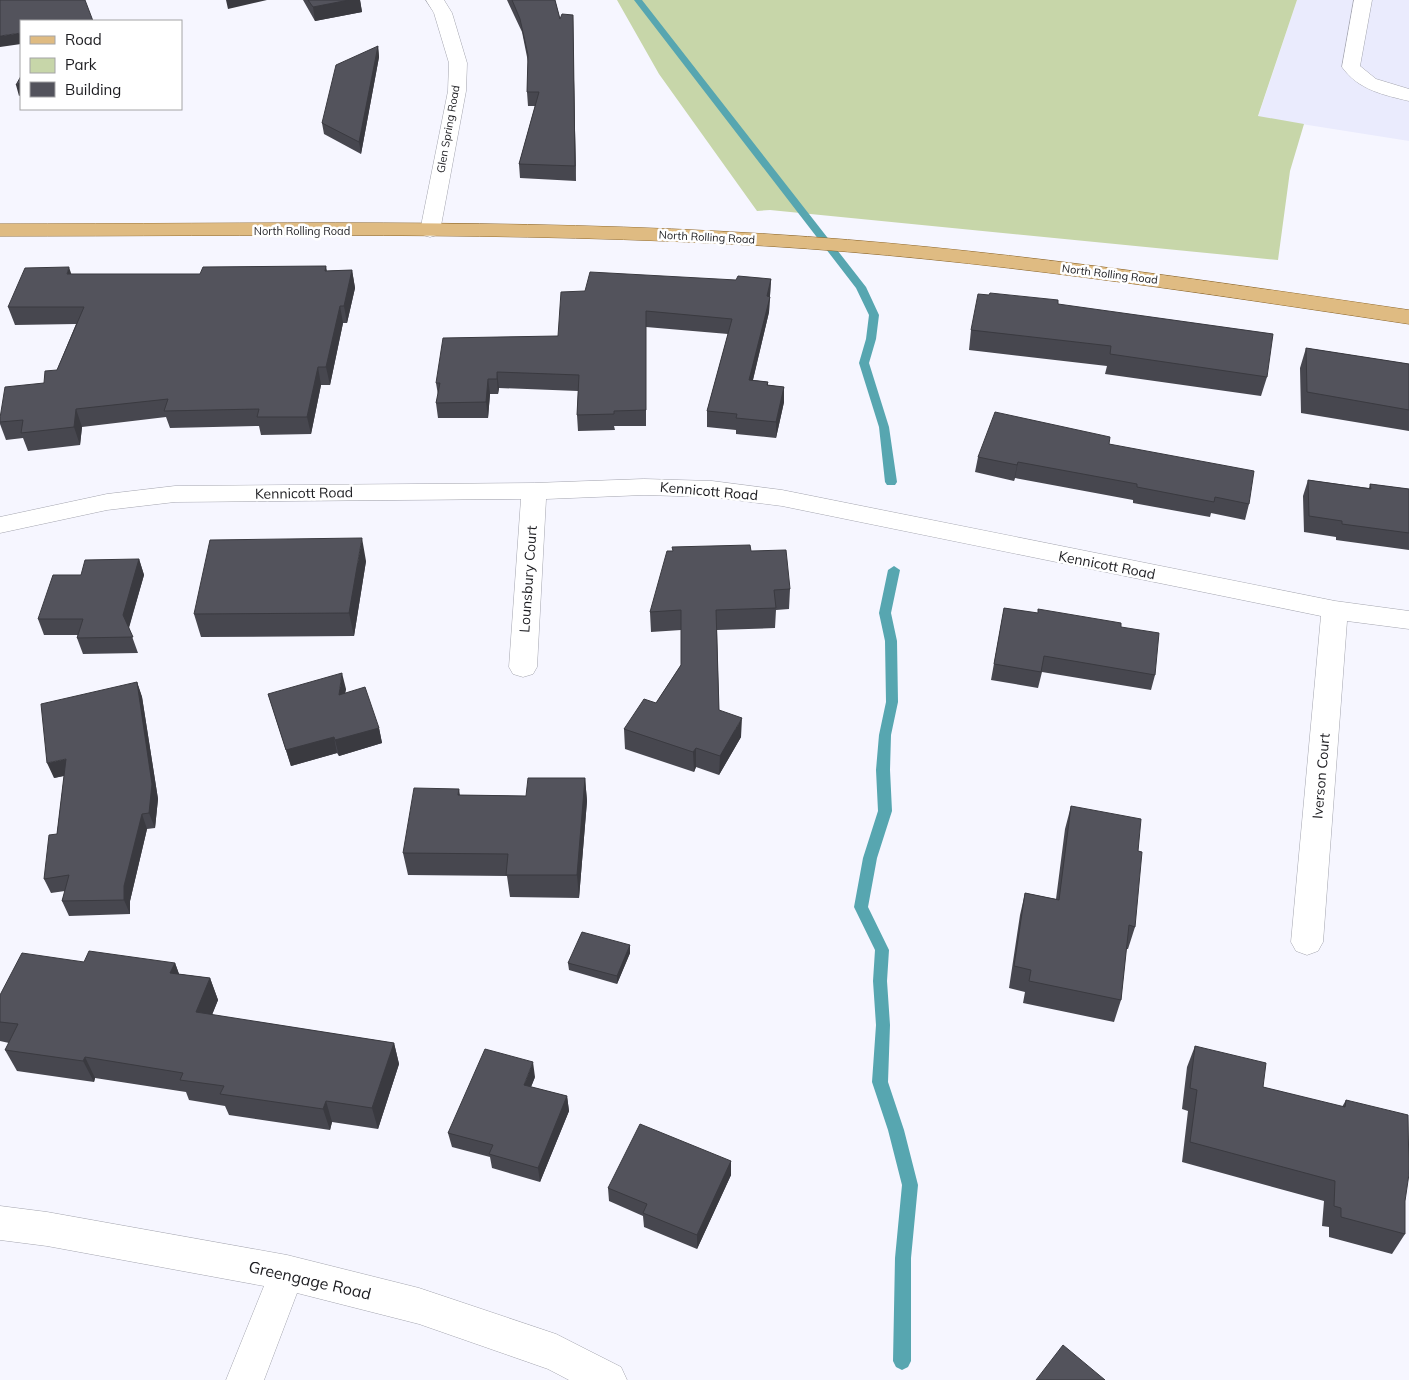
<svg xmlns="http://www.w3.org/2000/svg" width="1409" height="1380" font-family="Mulish,sans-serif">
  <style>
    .built { fill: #eaebfd }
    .green { fill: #c7d6a9 }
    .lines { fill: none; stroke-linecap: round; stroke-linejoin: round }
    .stream { fill: #57a6b0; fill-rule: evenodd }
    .minor-casing { stroke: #a4a5af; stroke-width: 1 }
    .major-casing { stroke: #8d6629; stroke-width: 1 }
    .minor { fill: #fff; fill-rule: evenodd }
    .major { fill: #dfbb82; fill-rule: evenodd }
    .wall { fill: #47474f }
    .shaded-wall { fill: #3a3a40 }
    .building { fill: #53535c; stroke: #3a3a40 }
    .labels { text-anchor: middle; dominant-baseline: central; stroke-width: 5; stroke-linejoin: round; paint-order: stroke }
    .far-street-label { font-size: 11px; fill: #1c1c20; stroke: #fff }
    .street-label { font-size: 14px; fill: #1c1c20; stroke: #fff }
    .near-street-label { font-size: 16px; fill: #1c1c20; stroke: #fff }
  </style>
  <rect width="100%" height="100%" fill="#f6f6ff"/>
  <path class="built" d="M1297 0H1409V141L1258 117Z"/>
  <path class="green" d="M617 0H1297L1258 116 1304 124 1290 171 1278 260 770 210 757 211 659 74Z"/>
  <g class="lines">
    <path class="stream" d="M634 0H642L866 287 879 315 876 339 869 363 889 427 897 482 895 485H887L885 482 879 427 859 363 866 339 869 315 856 288Z
      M894 566 900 570 891 613 897 641 898 702 891 735 890 770 892 811 877 858 868 907 889 950 887 981 890 1025 888 1082 904 1130 918 1185 911 1258V1361L908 1367 902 1370 896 1367 893 1361 895 1258 902 1185 888 1130 872 1082 876 1025 873 981 875 950 854 907 863 858 878 811 876 770 879 735 886 702 885 641 879 613 888 570Z"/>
    <g class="minor-casing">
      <path id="minor" d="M426 0H444L452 13 467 63 466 91 440 231 437 235 430 237 423 235 420 231 448 91 449 63 434 13Z
        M1354 0H1372L1360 66 1376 79 1409 89V101C1384 95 1358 90 1342 67Z
        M644 479 712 481 782 490 1335 601 1409 611V629L1347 621 1323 942 1318 951 1307 955 1296 951 1291 942 1321 616 782 506 712 497 644 495 546 499 537 667 533 674 523 677 513 674 509 667 521 499 175 502 107 510 0 533V517L107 494 175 486 534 483Z
        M0 1206 47 1212 287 1255 419 1288 556 1334 621 1367 627 1380H569L548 1369 419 1324 297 1293 264 1380H226L264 1286 47 1246 0 1240Z"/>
    </g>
    <g class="major-casing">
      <path id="major" d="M0 224C256 224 512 218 767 234 982 247 1196 279 1409 310V324C1196 292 982 259 767 246 512 231 256 236 0 236Z"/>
    </g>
    <use href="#minor" class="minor"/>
    <use href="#major" class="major"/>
  </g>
  <path class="wall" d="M303 0H360L362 12 315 21Z
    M507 0H555L560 19 573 29 576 181 520 178 519 164 535 106H528L527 92 528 62 522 32Z
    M378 46 379 57 361 154 324 134 322 123Z
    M326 266 327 271 352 270 355 288 347 323H343L330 385H321L311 434 261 435 259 426 170 428 166 417 82 427 80 445 28 451 23 438 6 440 0 424V418L44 383 57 370 76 324 15 325 8 307 72 274H200Z
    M771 279 769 312 753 380 768 382V385L784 387V402L776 438 736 434V430L707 427V411L728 334 646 327V426H614L615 430 578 431 577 415 578 391 499 388 498 394H490L488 418H438L436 403 438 395 436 383 558 336 585 291 736 280Z
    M1058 304 1267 377 1261 396 1105 374 1107 366 969 350 971 330Z
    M1306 348 1409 364V431L1301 413 1300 368Z
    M1109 444 1249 504 1245 520 1211 513 1210 517 1133 503V500L1015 478 1014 481 975 472 978 457Z
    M1308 480 1369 488 1370 484 1409 489V550L1336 540V537L1304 532 1303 496Z
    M751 551 790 589 789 609 776 610 775 628 717 630 719 710 741 737 719 775 696 767 694 772 625 749 624 729 656 703 681 665V630L651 632 650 612Z
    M139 559 144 575 129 628 138 653 83 654 77 638 78 635H44L38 619 81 575Z
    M366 561 354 636 201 637 194 614Z
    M1004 608 1121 627 1155 675 1151 690 1042 672 1038 688 991 680Z
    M137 682 142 697 158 799 155 828 147 829 130 901V914L69 916 62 901 65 891 51 893 44 879 57 834 64 776 54 778Z
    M346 689 345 693 379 728 382 743 339 756 337 753 291 766 268 694Z
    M585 778 587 801 579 898 510 897 507 876 408 875 403 853 459 789 460 795 526 796Z
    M1071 806 1138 851 1135 927 1128 949H1126L1121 1000 1114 1022 1023 1003 1025 992 1009 988 1020 915 1025 893 1056 899 1065 829Z
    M630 945V953L617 984 569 970 568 963Z
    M84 962 175 963 179 974 210 978 218 1000 212 1015 394 1043 399 1064 378 1129 332 1122 330 1130 229 1115 225 1106 189 1100 186 1092 95 1078 94 1082 17 1071 5 1050 9 1043 0 1041V995Z
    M1195 1046 1263 1087 1342 1107 1346 1100 1405 1201V1234L1392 1254 1329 1237V1227L1322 1226 1324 1201 1182 1162 1188 1111 1182 1109 1187 1067Z
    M535 1077 531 1087 567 1096 569 1111 540 1182 492 1168 490 1157 452 1147 448 1133Z
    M731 1161V1175L697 1249 644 1227 643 1216 609 1201 608 1188Z"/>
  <path class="shaded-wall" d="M226 0H267L228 9Z
    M349 0H360L362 12 315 21 313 7Z
    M573 15V29L576 181 575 166Z
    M21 33V44L0 47V36Z
    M378 46 379 57 361 154 359 142Z
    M21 82V95L19 96 16 85Z
    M69 267 75 285 67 274Z
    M352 270 355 288 347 323 344 306Z
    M771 279 769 312 749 396V380Z
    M340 306 343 323 330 385 326 367Z
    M318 367 321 385 311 434 307 417Z
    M497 372 499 388 498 394 497 379Z
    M488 379 490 394 488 418 486 402Z
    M784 387V402L776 438V422Z
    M76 409 82 427 80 445 74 427Z
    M1018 462 1015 478 1014 481 1017 465Z
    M362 538 366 561 354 636 349 613Z
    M139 559 144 575 128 630 123 615Z
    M342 673 346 689 342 710 339 695Z
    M137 682 142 697 158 799 155 828 149 813Z
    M742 718 741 737 719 775 720 756Z
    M379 728 382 743 339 756 335 740Z
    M334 737 337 753 291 766 286 750Z
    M696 748V767L694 772 693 752Z
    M66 759 72 774 54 778 47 763Z
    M585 778 587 801 579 898 577 875Z
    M142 814 147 829 130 901V914L124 900V886Z
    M630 945V953L617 984V976Z
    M175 963 183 985 170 973Z
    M210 978 218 1000 204 1034 196 1012Z
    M394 1043 399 1064 378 1129 372 1108Z
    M85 1057 95 1078 94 1082 83 1061Z
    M533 1062 535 1077 526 1099 524 1085Z
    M567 1096 569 1111 540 1182 538 1168Z
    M326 1101 332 1122 330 1130 323 1109Z
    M731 1161V1175L697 1249V1235Z"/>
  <path class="building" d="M0 0H85L93 21H21V33L0 36Z
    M308 0H349L313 7Z
    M512 0H555L560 19 562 14 573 15 575 166 519 164 539 92H527L528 55 520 19Z
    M378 46 359 142 322 123 336 65Z
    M21 76V82L16 85Z
    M326 266 325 271 352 270 344 306H340L326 367H318L307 417H257L259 409 164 411 168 399 76 409 74 427 21 433 23 420 0 422V418L5 387 44 383 45 371 57 370 84 307H8L25 268 69 267 67 274H200L203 267Z
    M590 272 736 280 738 276 771 279 767 296 770 297 749 380 768 382 767 385 784 387 776 422 736 418 737 414 707 411 732 319 646 311V410L614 411V414L577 415 579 375 497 372V379H488L486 402 436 403 440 383H436L443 338 558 336 561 292 585 291Z
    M990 293 1058 300V304L1273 334 1267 377 1110 354 1111 346 971 330 978 294 989 295Z
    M1306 348 1409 364V410L1307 392Z
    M995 412 1110 437 1109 444 1254 471 1249 504 1215 497 1214 502 1137 487V484L1018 462 1017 465 978 457Z
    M1308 480 1371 489 1370 484 1409 489V533L1342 524V521L1309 516Z
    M362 538 349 613 194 614 210 540Z
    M750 545 751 551 786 550 790 589 774 590 776 608 716 610 719 710 742 718 720 756 696 748 693 752 624 729 644 699 656 703 681 665V610L650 612 667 551H673L672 547Z
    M139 559 123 615 133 637 77 638 83 619H38L53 575H81L85 560Z
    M1004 608 1038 613V609L1121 623V627L1159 633 1155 675 1044 656 1041 672 994 664Z
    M342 673 339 695 365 687 379 728 335 740 334 737 286 750 268 694Z
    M137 682 152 784 149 813 142 814 124 886V900L62 901 69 875 44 879 49 835 57 834 66 759 47 763 41 704Z
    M528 778H585L577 875H506L508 854 403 853 414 788 459 789 458 795 526 796Z
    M1071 806 1141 819 1138 851 1142 852 1135 927 1129 925 1121 1000 1029 981 1031 970 1014 966 1025 893 1059 900Z
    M582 932 630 945 617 976 568 963Z
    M89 951 175 963 170 973 210 978 196 1012 394 1043 372 1108 326 1101 323 1109 220 1094 224 1086 180 1080 183 1073 85 1057 83 1061 5 1050 18 1024 0 1022V995L22 953 84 962Z
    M1195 1046 1266 1063 1263 1087 1345 1107 1346 1100 1408 1115 1409 1174 1405 1201V1234L1341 1217V1208L1334 1206 1335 1181 1190 1142 1197 1090 1190 1088Z
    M485 1049 533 1062 524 1085 567 1096 538 1168 489 1154 493 1145 448 1133Z
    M640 1124 731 1161 697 1235 643 1213 647 1204 608 1188Z
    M1063 1345 1105 1380H1036Z"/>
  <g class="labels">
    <g class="far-street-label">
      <text transform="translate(448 129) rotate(-80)">Glen Spring Road</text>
      <text x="302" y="231">North Rolling Road</text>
      <text transform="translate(707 237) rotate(3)">North Rolling Road</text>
      <text transform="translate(1110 274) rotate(7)">North Rolling Road</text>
    </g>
    <g class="street-label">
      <text transform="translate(709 491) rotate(5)">Kennicott Road</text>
      <text transform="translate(304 493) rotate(-1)">Kennicott Road</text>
      <text transform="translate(1107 565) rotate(11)">Kennicott Road</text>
      <text transform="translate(528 579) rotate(-86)">Lounsbury Court</text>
      <text transform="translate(1321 776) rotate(-85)">Iverson Court</text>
    </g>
    <g class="near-street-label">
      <text transform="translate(310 1280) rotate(13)">Greengage Road</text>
    </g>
  </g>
  <rect x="20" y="20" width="162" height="90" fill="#ffffff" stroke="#a4a4a6"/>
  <rect x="30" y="36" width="25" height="8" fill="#dfbb82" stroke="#a4a4a6"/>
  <text x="65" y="45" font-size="15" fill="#1c1c20">Road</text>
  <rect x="30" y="58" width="25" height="15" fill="#c7d6a9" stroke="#a4a4a6"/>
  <text x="65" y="70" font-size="15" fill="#1c1c20">Park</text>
  <rect x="30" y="82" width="25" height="15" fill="#53535c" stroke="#a4a4a6"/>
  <text x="65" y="95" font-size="15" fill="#1c1c20">Building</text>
</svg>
